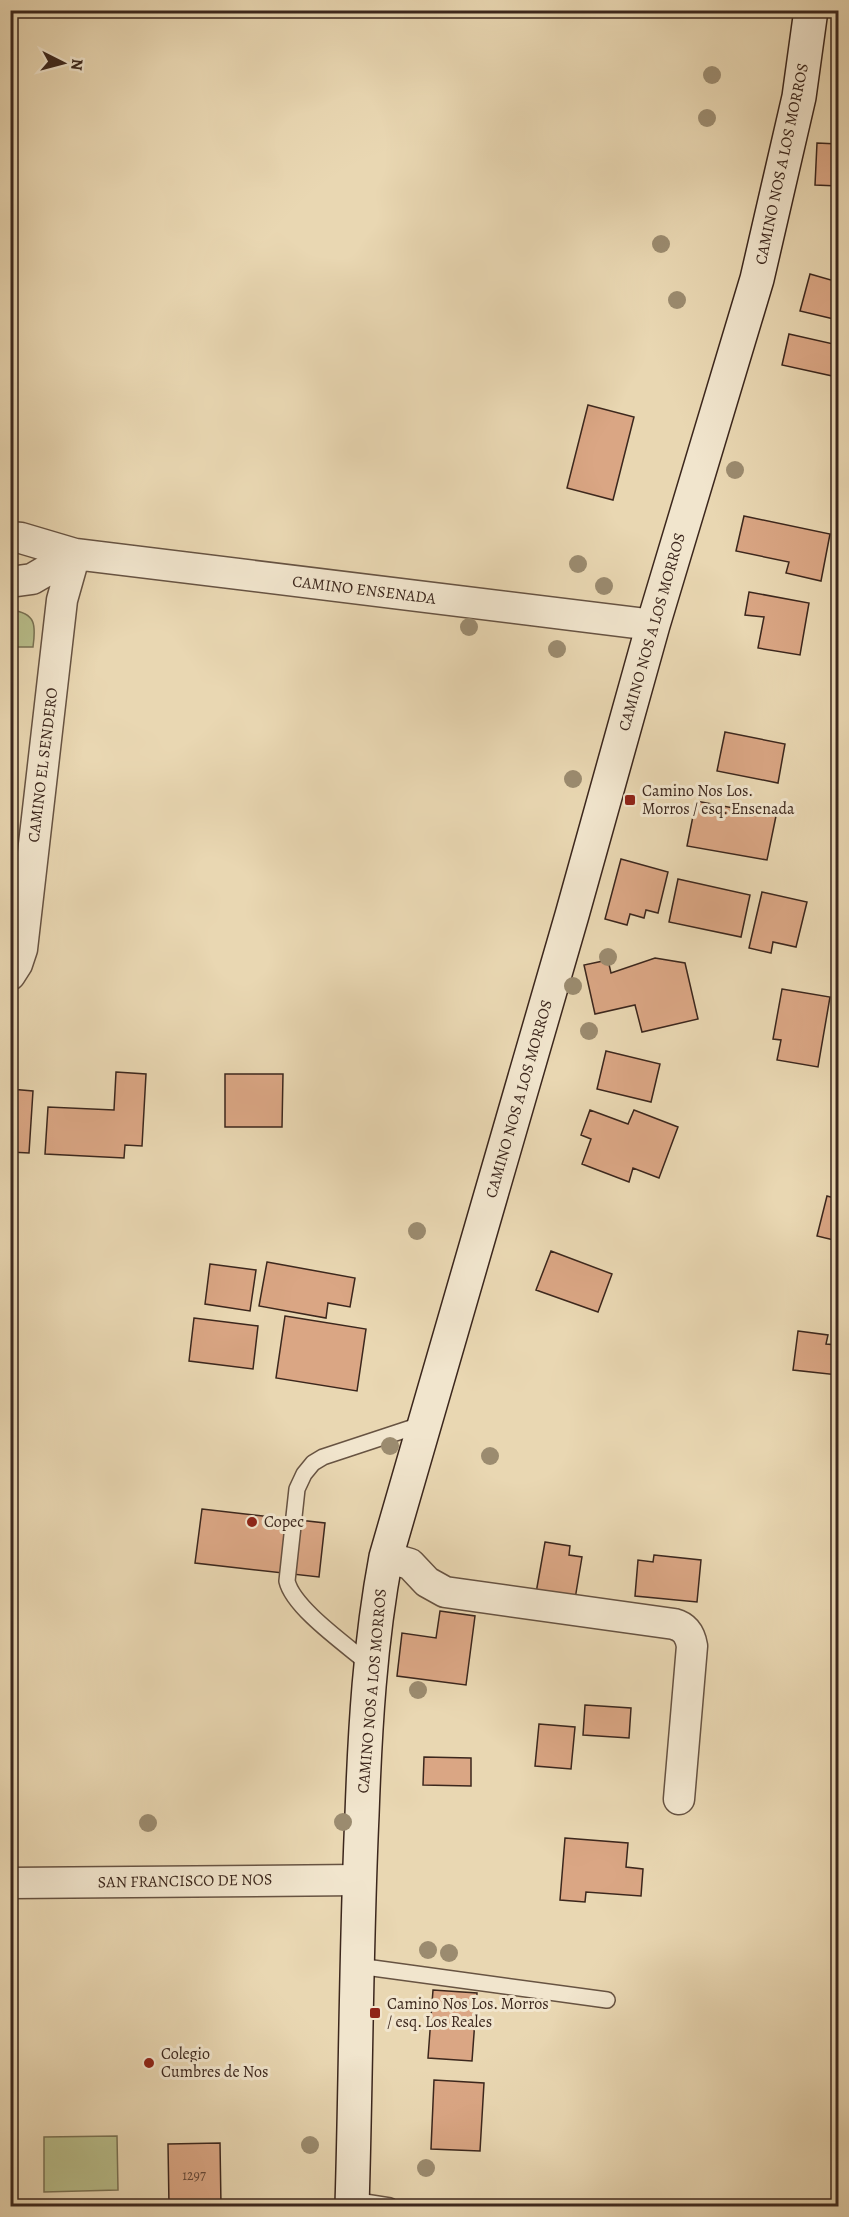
<svg xmlns="http://www.w3.org/2000/svg" width="849" height="2217" font-family="Alegreya,serif">
  <style>
    .green { fill: #b8be8b; stroke: #7a7254; stroke-width: 1.5 }
    .building { fill: #daa684; stroke: #3c271d; stroke-width: 1.5 }
    .lines { fill: none; stroke-linecap: round; stroke-linejoin: round }
    .lane-casing { stroke: #675342; stroke-width: 18 }
    .street-casing { stroke: #675342; stroke-width: 33 }
    .secondary-casing { stroke: #3c271d; stroke-width: 36 }
    .lane { stroke: #f1e5cd; stroke-width: 15 }
    .street { stroke: #f1e5cd; stroke-width: 30 }
    .secondary { stroke: #f1e5cd; stroke-width: 33 }
    .tree { fill: #9b8b6f }
    .poi-dot { fill: #8f2418; stroke: #f1e5cd; stroke-width: 2 }
    .labels { text-anchor: middle; dominant-baseline: central; stroke-width: 6; stroke-linejoin: round; paint-order: stroke }
    .number-label { font-size: 14px; fill: #644737 }
    .street-label { font-size: 16px; fill: #3c271d; stroke: #f1e5cd }
    .poi-label { font-size: 16px; fill: #3c271d; stroke: #f1e5cd; text-anchor: start }
  </style>
  <rect width="100%" height="100%" fill="#e9d7b2"/>
  <filter id="stains"><feTurbulence type="fractalNoise" baseFrequency=".00333" numOctaves="4"/><feColorMatrix values="0 0 0 0 .2 0 0 0 0 .09 0 0 0 0 .02 0 0 0 .5 -.17"/></filter>
  <radialGradient id="worn" r=".72"><stop offset=".6" stop-color="#630" stop-opacity="0"/><stop offset="1" stop-color="#630" stop-opacity=".3"/></radialGradient>
  <path class="green" d="M11 610C36 613 36 625 33 647H11Z
    M117 2136 118 2190 44 2192V2137Z"/>
  <path class="building" d="M817 143 838 144V186L815 185Z
    M810 274 838 282V320L800 311Z
    M789 334 838 345 837 377 782 365Z
    M588 405 634 417 613 500 567 488Z
    M744 516 830 534 821 581 786 573 789 562 736 551Z
    M749 592 809 603 800 655 758 648 764 617 745 615Z
    M725 732 785 744 778 783 717 771Z
    M696 801 776 816 767 860 687 846Z
    M621 859 668 872 658 913 646 910 644 918 630 914 627 925 605 919Z
    M678 879 750 895 741 937 669 922Z
    M762 892 807 902 796 947 773 942 771 953 749 948Z
    M655 958 685 963 698 1019 642 1032 635 1005 595 1014 584 965 608 960 611 973Z
    M782 989 830 997 818 1067 777 1060 781 1040 773 1039Z
    M606 1051 660 1064 651 1102 597 1089Z
    M116 1072 146 1074 142 1146 125 1145 124 1158 45 1154 48 1107 114 1110Z
    M225 1074H283L282 1127H225Z
    M10 1089 33 1091 29 1153 10 1152Z
    M590 1110 628 1124 634 1110 678 1127 659 1178 633 1168 629 1182 582 1164 591 1139 581 1135Z
    M827 1196 838 1199V1241L817 1236Z
    M551 1251 612 1274 598 1312 536 1290Z
    M267 1262 355 1278 350 1307 328 1303 326 1318 259 1306Z
    M210 1264 256 1270 250 1311 205 1304Z
    M285 1316 366 1329 357 1391 276 1378Z
    M194 1318 258 1326 253 1369 189 1361Z
    M798 1331 828 1335 826 1344 838 1345V1375L793 1370Z
    M202 1509 325 1523 319 1577 195 1563Z
    M545 1542 570 1546 569 1555 582 1557 575 1599 536 1593Z
    M654 1555 701 1560 697 1602 635 1596 638 1560 653 1562Z
    M440 1611 475 1616 466 1685 397 1676 402 1633 436 1638Z
    M585 1705 631 1708 629 1738 583 1735Z
    M539 1724 575 1727 571 1769 535 1766Z
    M424 1757 471 1758V1786L423 1785Z
    M565 1838 628 1843 626 1867 643 1869 641 1896 586 1892 585 1902 560 1900Z
    M433 1990 477 1993 472 2061 428 2058Z
    M434 2080 484 2083 480 2151 431 2149Z
    M220 2143 221 2206H169L168 2144Z
    M632 2202 673 2206H631Z"/>
  <g class="lines">
    <g class="lane-casing">
      <path id="lane" d="M370 1665C348 1646 293 1608 287 1581L297 1489 304 1474 313 1463 323 1457 423 1424
        M358 1966 607 2000
        M352 2200 390 2206"/>
    </g>
    <g class="street-casing">
      <path id="street" d="M10 537 21 538 75 554 653 625
        M10 582 32 579 75 554
        M10 975 17 964 22 949 62 600 75 554
        M386 1557 410 1564 427 1582 445 1592 674 1624C685 1627 690 1634 692 1646L679 1799
        M10 1883 359 1880"/>
    </g>
    <g class="secondary-casing">
      <path id="secondary" d="M352 2206C356 2076 356 1945 362 1815 365 1728 370 1642 386 1557L572 915 653 625 757 279 799 97 811 10"/>
    </g>
    <use href="#lane" class="lane"/>
    <use href="#street" class="street"/>
    <use href="#secondary" class="secondary"/>
  </g>
  <g class="tree">
    <circle cx="712" cy="75" r="9"/>
    <circle cx="707" cy="118" r="9"/>
    <circle cx="661" cy="244" r="9"/>
    <circle cx="677" cy="300" r="9"/>
    <circle cx="735" cy="470" r="9"/>
    <circle cx="578" cy="564" r="9"/>
    <circle cx="604" cy="586" r="9"/>
    <circle cx="469" cy="627" r="9"/>
    <circle cx="557" cy="649" r="9"/>
    <circle cx="573" cy="779" r="9"/>
    <circle cx="608" cy="957" r="9"/>
    <circle cx="573" cy="986" r="9"/>
    <circle cx="589" cy="1031" r="9"/>
    <circle cx="417" cy="1231" r="9"/>
    <circle cx="390" cy="1446" r="9"/>
    <circle cx="490" cy="1456" r="9"/>
    <circle cx="418" cy="1690" r="9"/>
    <circle cx="343" cy="1822" r="9"/>
    <circle cx="148" cy="1823" r="9"/>
    <circle cx="428" cy="1950" r="9"/>
    <circle cx="449" cy="1953" r="9"/>
    <circle cx="310" cy="2145" r="9"/>
    <circle cx="426" cy="2168" r="9"/>
  </g>
  <g class="poi-dot">
    <rect x="624" y="794" width="12" height="12" rx="3"/>
    <circle cx="252" cy="1522" r="6"/>
    <rect x="369" y="2007" width="12" height="12" rx="3"/>
    <circle cx="149" cy="2063" r="6"/>
  </g>
  <g class="labels">
    <g class="number-label">
      <text x="194" y="2175">1297</text>
    </g>
    <g class="street-label">
      <text transform="translate(782 164) rotate(-78)">CAMINO NOS A LOS MORROS</text>
      <text transform="translate(364 590) rotate(7)">CAMINO ENSENADA</text>
      <text transform="translate(652 632) rotate(-74)">CAMINO NOS A LOS MORROS</text>
      <text transform="translate(43 765) rotate(-83)">CAMINO EL SENDERO</text>
      <text transform="translate(519 1099) rotate(-74)">CAMINO NOS A LOS MORROS</text>
      <text transform="translate(372 1691) rotate(-85)">CAMINO NOS A LOS MORROS</text>
      <text transform="translate(185 1881) rotate(-1)">SAN FRANCISCO DE NOS</text>
    </g>
    <g class="poi-label">
      <text x="642" y="791">Camino Nos Los.<tspan x="642" dy="18">Morros / esq. Ensenada</tspan></text>
      <text x="264" y="1522">Copec</text>
      <text x="387" y="2004">Camino Nos Los. Morros<tspan x="387" dy="18">/ esq. Los Reales</tspan></text>
      <text x="161" y="2054">Colegio<tspan x="161" dy="18">Cumbres de Nos</tspan></text>
    </g>
  </g>
  <rect width="849" height="2217" fill="none" stroke="#e9d7b2" stroke-width="36"/>
  <rect x="12" y="12" width="825" height="2193" fill="none" stroke="#3c271d" stroke-width="3"/>
  <rect x="18" y="18" width="813" height="2181" fill="none" stroke="#3c271d" stroke-width="1.5"/>
  <g transform="translate(63 63) rotate(96)" stroke="#f1e5cd" stroke-width="4.5" paint-order="stroke">
  <path d="M0-4.5L10 22L0 15L-10 22Z" fill="#3c271d"/>
  <text y="-9" font-size="16" font-weight="bold" text-anchor="middle" fill="#3c271d">N</text>
  </g>
  <rect width="100%" height="100%" filter="url(#stains)"/>
  <rect width="100%" height="100%" fill="url(#worn)"/>
</svg>
